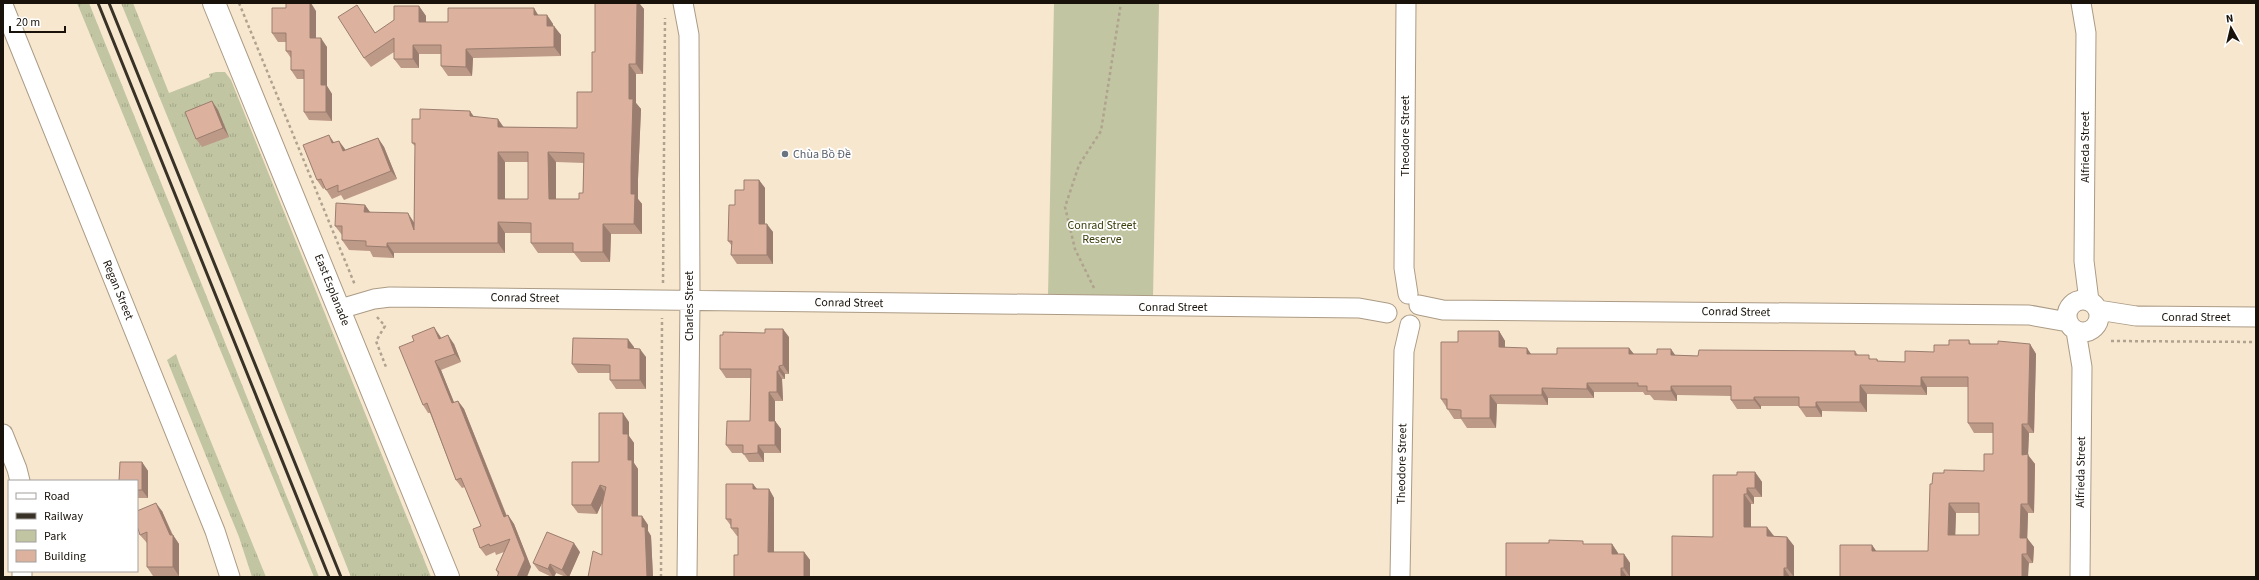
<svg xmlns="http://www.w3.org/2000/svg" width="2259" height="580" font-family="'Source Sans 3',sans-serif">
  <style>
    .grass { fill: url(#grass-tufts) }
    .green { fill: #c1c5a1 }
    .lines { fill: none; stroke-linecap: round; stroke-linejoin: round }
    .minor-casing { stroke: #ab9b85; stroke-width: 21 }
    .tertiary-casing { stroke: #ab9b85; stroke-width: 24 }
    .path { stroke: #afa28f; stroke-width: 2.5; stroke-dasharray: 3 3; stroke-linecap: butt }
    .minor { stroke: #fff; stroke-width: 19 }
    .tertiary { stroke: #fff; stroke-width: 22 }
    .rail { stroke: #383126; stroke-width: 3 }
    .wall { fill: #bd9988; fill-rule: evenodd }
    .shaded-wall { fill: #9a7d6f }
    .building { fill: #dcb29e; stroke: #9a7d6f; fill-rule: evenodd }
    .worship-dot { fill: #6b7280; stroke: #fff; stroke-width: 1.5 }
    .labels { text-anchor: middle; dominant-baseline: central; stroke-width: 3.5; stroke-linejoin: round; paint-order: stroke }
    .street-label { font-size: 12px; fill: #18120a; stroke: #fff }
    .worship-label { font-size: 12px; fill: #5b616d; stroke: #fff; text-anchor: start }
    .park-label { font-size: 12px; fill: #3b3d0b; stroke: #fff }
  </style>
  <defs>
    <pattern id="grass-tufts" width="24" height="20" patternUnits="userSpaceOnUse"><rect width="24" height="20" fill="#c1c5a1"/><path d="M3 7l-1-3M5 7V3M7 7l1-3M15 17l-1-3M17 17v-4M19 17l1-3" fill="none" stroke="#a5a889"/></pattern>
  </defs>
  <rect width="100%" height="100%" fill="#f8e7cf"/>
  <path class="grass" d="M77 3H89L319 577H314Z
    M121 3H133L169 93 210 77 209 74 216 72H225L231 80 431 577H351L232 275Z
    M176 354 179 363 266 577H252L239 537 167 360Z"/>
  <path class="green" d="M1054 3H1159L1153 297 1048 295Z"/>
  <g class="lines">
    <g class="minor-casing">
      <path id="minor" d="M683 3 689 35 690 300 687 577
        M1406 3 1404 268 1408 294
        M2081 3 2086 33 2084 261 2089 301
        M3 5 215 531 230 577
        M2067 316a16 16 0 1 1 32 0a16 16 0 1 1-32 0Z
        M1419 305 1443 310 2029 315 2068 322
        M340 309 374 299 390 297 1359 308 1387 313
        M2098 310 2136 316 2256 317
        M2076 331 2082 367 2080 577
        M3 434 17 469 20 481
        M22 577V571
        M1400 577 1404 351 1410 325"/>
    </g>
    <g class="tertiary-casing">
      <path id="tertiary" d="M214 3 448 577"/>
    </g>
    <path class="path" d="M239 3 355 285
      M663 283 665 18
      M1094 288 1075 249 1065 207 1079 165 1101 131 1121 3
      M377 317 385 326 376 341 386 367
      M2111 341 2256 342
      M661 577 662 318"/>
    <use href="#minor" class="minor"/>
    <use href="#tertiary" class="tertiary"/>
    <path class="rail" d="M98 3 329 577
      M109 3 341 577"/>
  </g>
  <path class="wall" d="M595 3H639L644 9 643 74H636V103L641 109 638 179V199L642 204V234H611L610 262H581L574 253H538L531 243V233H505V253H394V258L373 257 370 251 349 250 342 240V235L335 226 365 205 370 212 414 223 415 146 412 143 420 119 474 116 504 127 577 128 592 92 595 52ZM505 162H528V199H505ZM556 162 584 163 583 193 579 199H556Z
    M357 5 375 33 419 6 426 16V22H448L538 15H547L553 24V26L561 35V56L473 58 472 76H448L441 66V54H419V68H401L394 59V52L371 67 364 58Z
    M316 11V38L327 47V86L332 94V121L309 120 304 112V79H297L291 70V58L286 51V42H278L272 33Z
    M212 101 218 110 229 137 202 147 196 139Z
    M378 138 384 147 397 179 344 200 341 195 332 199 325 188 323 189 317 180 334 142 345 150Z
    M759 180 765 188V224L773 232V264H737L731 255 732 246 728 241 735 205 744 190Z
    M1499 331 1505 341V347L1531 354H1557L1629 348 1634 354 1675 355 1698 356 1855 351 1858 355 1871 359H1877L1878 361 1905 362 1934 352 1949 345 1969 340 1971 344H2030L2036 354 2034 433H2029L2028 455 2035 464 2034 513H2028L2027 538 2034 547 2033 563 1840 577 1872 545 1876 551H1928L1932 484 1944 473 1984 471 1993 454V433H1974L1968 423V387H1927V395L1867 394V412L1822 411V417H1806L1799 407V406H1761V409H1737L1731 400V396L1677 395V401L1654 400 1650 395H1645L1643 392H1594V398H1548V405L1497 404 1496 428H1467L1461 419H1454L1441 399 1458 342ZM1956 513H1979V535H1955Z
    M440 336 441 338 454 344 461 362 441 370 454 403 458 401 464 409 507 516 508 515 514 524 531 567 498 574 496 570 504 552 496 555 495 552 486 556 480 548 481 526 465 487 462 488 456 480 430 413H428L423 405Z
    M789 337V374H785V379H782L783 401H775V421L781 429V453H764V462H749L743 453H732L726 445 750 421 751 378H726L720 369Z
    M634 347V349L646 357V389H616L610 380V373H578L572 364Z
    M629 422V436L634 443V463L638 469V516H642L648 525V531L651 536 653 577H588L602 555 603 501 597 514 578 513 572 505 599 462Z
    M142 462 148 471V498H137V481Z
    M1755 472 1762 482V497H1754V504H1751V527L1774 536 1787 537 1794 546V577H1672L1713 537 1737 475Z
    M753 484 757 489H769L774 498V552H804L810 560 738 555V536H737L731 528V526L726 519Z
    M162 511 173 535 179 544V576H153L147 567V543L140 535Z
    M1586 544H1612L1618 553V554H1624L1630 563V577H1506Z
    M580 552 569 577H566L556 573 554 577H552L539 571 533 563Z"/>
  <path class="shaded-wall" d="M310 3H311L316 11V47L310 38Z
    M637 3H639L644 9 643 74 636 64Z
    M419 6 426 16V32L419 22Z
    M534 8 540 18 534 15Z
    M547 15 553 24V35L547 26Z
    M554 26 561 35V56L554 47Z
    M321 38 327 47V86L332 94V121L326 112 321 85Z
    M413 45 419 54V68L413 59Z
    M466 49 473 58 472 76 466 67Z
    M629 64 636 74V103L641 109 638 179V199L642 204V234L634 224 631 194 629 99Z
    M212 101 218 110 229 137 223 128Z
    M470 111 477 121 470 116Z
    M498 119 505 129 498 127Z
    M329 135 335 144 332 143Z
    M378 138 384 147 397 179 391 171Z
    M339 141 345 149 349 159 343 151Z
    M498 152 505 162V209L498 199Z
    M548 152 556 162V209L549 199Z
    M759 180 765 188V232L759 224Z
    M365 205 372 215 364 212Z
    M408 213 415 224 414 230Z
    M498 222 505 233V253L498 243Z
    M603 224 611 234 610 262 603 252Z
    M767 224 773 232V264L767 255Z
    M387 243 394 253V258L387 247Z
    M434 327 440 336 445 347 439 339Z
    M783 329 789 337V374L783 365Z
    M1499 331 1505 341V357L1499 347Z
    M448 335 454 344 461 362 455 354Z
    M628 339 634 347V357L628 348Z
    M2030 344 2036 354 2034 433 2028 424Z
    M1527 348 1533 357 1527 354Z
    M1629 348 1636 357 1629 354Z
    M640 349 646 357V389L640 380Z
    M1671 349 1678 359 1671 355Z
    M435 361 441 370 458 412 452 403Z
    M779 366 785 374V379L779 371Z
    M777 371 782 379 783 401 777 392Z
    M1921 377 1927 387V395L1921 386Z
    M1587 383 1594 392V398L1587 389Z
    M1860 385 1867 394V412L1860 402Z
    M1671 386 1677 395V401L1671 391Z
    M1542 388 1548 398V405L1542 395Z
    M769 392 775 401V421L781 429V453L775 445 769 421Z
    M1490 395 1497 404 1496 428 1490 418Z
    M1754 397 1761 406V409L1754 400Z
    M458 401 464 409 510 525 504 517Z
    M1816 402 1822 411V417L1816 407Z
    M623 413 629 422V436L634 443V463L638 469V525L632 516 623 434Z
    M2022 424 2029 433 2028 455 2035 464 2034 513 2028 504 2022 455Z
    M758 445 764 453V462L758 453Z
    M142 462 148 471V498L142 490Z
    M1755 472 1762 482V497L1755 488Z
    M753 484 759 492 753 489Z
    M600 485 606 494 597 514 591 505Z
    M1747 488 1754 497V504L1747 494Z
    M769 489 774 498V560L768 552Z
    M1744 494 1751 504V536L1744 527Z
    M156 503 162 511 173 537V535L179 544V576L173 567 170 535Z
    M1949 503 1956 513 1955 544 1948 535Z
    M2021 504 2028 513 2027 547 2020 538Z
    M508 515 514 524 531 567 527 577H517Z
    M642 516 648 525V531L651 536 653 577H647L642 527Z
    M1767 527 1774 536H1767Z
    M1787 537 1794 546V577L1787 568Z
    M2027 538 2034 547 2033 563 2027 554Z
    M574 543 580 552 569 577H568L562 570Z
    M1612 544 1618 553V563L1612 554Z
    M1872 545 1879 555 1872 551Z
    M804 552 810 560V577H804Z
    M1624 554 1630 563V577L1624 568Z
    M2022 554 2029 563 2028 577H2022Z
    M550 564 556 573 554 577H553L548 569Z
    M1621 568 1627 577H1621Z
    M1784 568 1790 577H1784Z"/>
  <path class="building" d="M286 3H310V38H321V85H326V112H304V70H291V51H286V33H272V8H286Z
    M595 3H637L636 64H629V99H633L631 168V194H635L634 224H603V252H573V243H531V223L498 222V243H387V247L366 246V241L342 240V226H335L336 203 365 205 364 212 408 213 414 230 415 143H412V119H420V109L470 111V116L498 119V127L577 128V92H592V52H595ZM498 152H528V199H498ZM548 152 584 153 583 193H579V199H549Z
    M357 5 375 33 394 20V6H419V22H448V8H534V15H547V26H554V47L466 49V67L441 66V45H413V59H394V38L364 58 338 17Z
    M212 101 223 128 196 139 185 112Z
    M329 135 332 143 339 141 343 151 378 138 391 171 338 192V185L326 190 321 179 317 180 303 145Z
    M744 180H759V224H767V255H731L732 241H728L729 205H735V190H744Z
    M434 327 439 339 448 335 455 354 435 361 452 403 458 401 504 517 508 515 525 559 517 577H497L499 572 496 570 510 539 490 546 489 544 480 548 473 529 481 526 461 478 456 480 427 403 423 405 399 347 414 341 412 336Z
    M765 329H783V365L779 366V371H777V392H769V421H775V445H758V453L743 454V445H726L727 421H750L751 369H720V335H723V332L765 333Z
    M1458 331H1499V347L1527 348V354H1557V348H1629V354H1657V349H1671V355L1698 356 1699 350 1855 351V355H1869V359H1877V361L1905 362V351L1934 352V345H1949V340H1969V344H1998V341L2030 344 2028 424H2022V455L2028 454V504H2021L2020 538H2027V554H2022V577H1840V545H1872V551H1928L1930 484H1932L1933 473H1944V470L1984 471V454H1993V423H1968V377H1921V386L1860 385V402H1816V407H1799V397H1754V400H1731V386H1671V391H1647V386H1638V383H1587V389L1542 388V395H1490V418H1461V410L1447 409V399H1441V342H1458ZM1949 503H1979V535H1948Z
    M573 338 628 339V348L640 349V380H610V365L572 364Z
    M599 413H623V434H628V460H632V516H642V527H645L647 577H588L593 551 602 555V505L606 487 600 485 591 505H572V462H599Z
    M120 462H142V490H137V481H119Z
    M1737 472H1755V488H1747V494H1744V527H1767V536L1787 537V568H1784V577H1672V536L1713 537V475H1737Z
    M726 484H753V489H769L768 552H804V577H734V555H738V528H731V519H726Z
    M156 503 170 535H173V567H147V532L140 535 137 526V511Z
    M547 532 574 543 562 570 550 564 548 569 533 563Z
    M1549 540 1583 541V544H1612V554H1624V568H1621V577H1506V543H1549Z"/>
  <circle class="worship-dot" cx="785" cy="154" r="4"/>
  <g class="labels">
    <g class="street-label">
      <text transform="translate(1405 136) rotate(-90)">Theodore Street</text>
      <text transform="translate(2085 147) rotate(-90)">Alfrieda Street</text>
      <text transform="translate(118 290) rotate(68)">Regan Street</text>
      <text transform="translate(332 290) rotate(68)">East Esplanade</text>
      <text transform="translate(525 298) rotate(1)">Conrad Street</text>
      <text transform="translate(849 303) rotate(1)">Conrad Street</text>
      <text transform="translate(689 306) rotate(-90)">Charles Street</text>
      <text x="1173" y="307">Conrad Street</text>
      <text transform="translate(1736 312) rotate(1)">Conrad Street</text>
      <text x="2196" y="317">Conrad Street</text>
      <text transform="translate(1402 464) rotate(-89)">Theodore Street</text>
      <text transform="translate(2081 472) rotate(-89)">Alfrieda Street</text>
    </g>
    <g class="worship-label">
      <text x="793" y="154">Chùa Bồ Đề</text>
    </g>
    <g class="park-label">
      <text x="1102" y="225">Conrad Street<tspan x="1102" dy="14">Reserve</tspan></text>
    </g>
  </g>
  <rect width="2259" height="580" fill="none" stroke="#18120a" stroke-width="8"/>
  <rect x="8" y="480" width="130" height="92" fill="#ffffff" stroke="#a3a09d"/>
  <rect x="16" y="493" width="20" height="6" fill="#ffffff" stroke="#a3a09d"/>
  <text x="44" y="500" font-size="12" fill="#18120a">Road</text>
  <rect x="16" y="513" width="20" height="6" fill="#383126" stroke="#a3a09d"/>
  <text x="44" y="520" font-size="12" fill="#18120a">Railway</text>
  <rect x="16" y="530" width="20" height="12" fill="#c1c5a1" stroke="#a3a09d"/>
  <text x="44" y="540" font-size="12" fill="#18120a">Park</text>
  <rect x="16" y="550" width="20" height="12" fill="#dcb29e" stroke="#a3a09d"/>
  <text x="44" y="560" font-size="12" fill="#18120a">Building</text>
  <g transform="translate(2231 28) rotate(352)" stroke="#ffffff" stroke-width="3" paint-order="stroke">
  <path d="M0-3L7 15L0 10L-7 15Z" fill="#18120a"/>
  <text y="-6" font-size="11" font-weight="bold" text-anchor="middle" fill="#18120a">N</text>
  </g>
  <path d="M10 26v6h55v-6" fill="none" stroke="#18120a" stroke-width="2"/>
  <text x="16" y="26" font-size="12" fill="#18120a" stroke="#ffffff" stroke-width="3" paint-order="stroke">20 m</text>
</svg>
